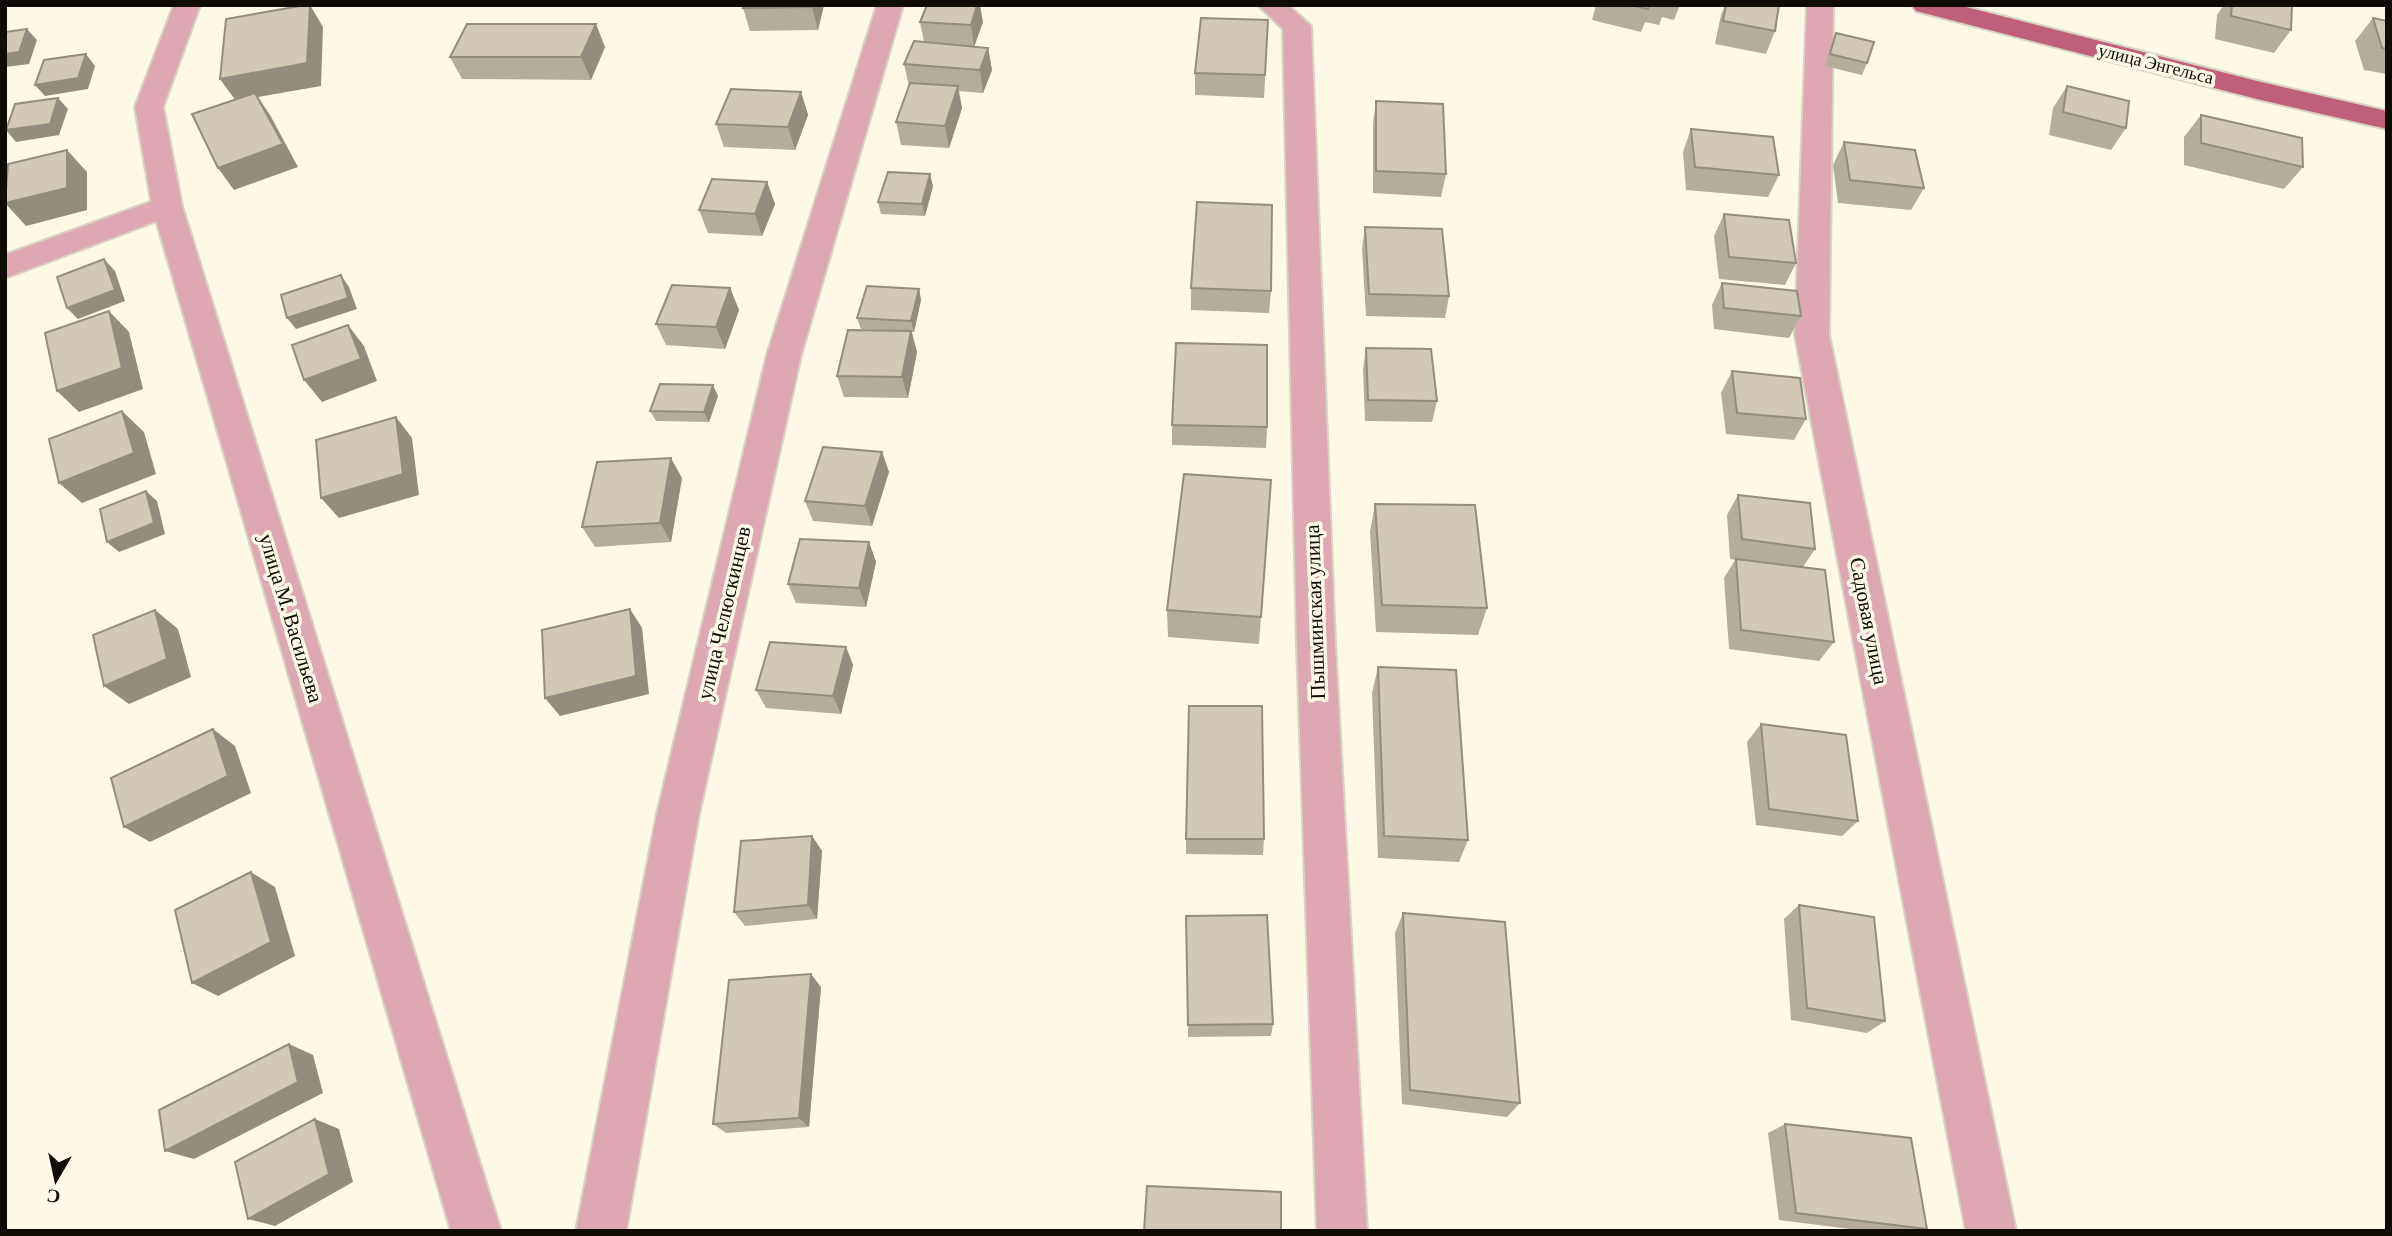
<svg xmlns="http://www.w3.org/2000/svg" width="2392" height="1236" font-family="'Crimson Pro',serif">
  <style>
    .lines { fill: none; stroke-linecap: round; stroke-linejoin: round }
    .minor-casing { stroke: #d8d2c3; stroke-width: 4 }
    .tertiary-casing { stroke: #d8d2c3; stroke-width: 4 }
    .primary-casing { stroke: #d8d2c3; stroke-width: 4 }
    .minor { fill: #dea7b4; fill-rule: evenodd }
    .tertiary { fill: #dea7b4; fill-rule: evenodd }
    .primary { fill: #bf5f7b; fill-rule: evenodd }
    .wall { fill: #b4ad9c }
    .shaded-wall { fill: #928d7f }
    .building { fill: #d1c9b5; stroke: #928d7f; stroke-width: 2 }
    .labels { text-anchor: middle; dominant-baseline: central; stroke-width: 7; stroke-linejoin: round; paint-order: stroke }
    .far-street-label { font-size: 18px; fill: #0e0c05; stroke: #fef8e7 }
    .street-label { font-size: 21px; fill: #0e0c05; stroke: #fef8e7 }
  </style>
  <rect width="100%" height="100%" fill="#fef8e7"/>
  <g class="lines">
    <g class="minor-casing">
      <path id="minor" d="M877 5H903L801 355 699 814 626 1231H576L657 814 767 355Z
        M1258 5H1288L1311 26 1335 644 1367 1231H1317L1297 644 1283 29Z
        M1807 5H1833L1829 335 2016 1231H1966L1795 335Z
        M167 196 178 199 182 206 178 213 5 278V255Z"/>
    </g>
    <g class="tertiary-casing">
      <path id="tertiary" d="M174 5H200L163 107 182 206 501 1231H451L152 206 135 107Z"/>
    </g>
    <g class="primary-casing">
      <path id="primary" d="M1912 5H1958L2257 81 2387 111V129L2257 99 1916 11Z"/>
    </g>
    <use href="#minor" class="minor"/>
    <use href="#tertiary" class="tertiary"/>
    <use href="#primary" class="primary"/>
  </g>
  <path class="wall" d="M824 5 818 30 750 31 743 8Z
    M1596 5H1680L1674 20 1662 17 1659 25 1645 22 1641 32 1592 20Z
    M1725 5H1779L1775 31 1766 54 1715 44 1721 15Z
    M2224 5H2292L2291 30 2274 53 2215 39 2217 15Z
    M2373 18 2387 21V74L2364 70 2355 41Z
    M1268 20 1264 98 1195 95V73Z
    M920 22H983L974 47 988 48 992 70 983 93 958 91 962 108 949 148 901 145 896 122 909 86 904 64 924 42Z
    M1836 33 1867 63 1862 75 1825 66 1831 45Z
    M605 47 591 80 462 79 450 57Z
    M2067 86 2126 128 2111 150 2049 135 2053 108Z
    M801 92 808 115 795 150 724 147 716 124Z
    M1376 101 1446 174 1441 197 1373 193V123Z
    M2201 115 2303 167 2284 189 2184 165V137Z
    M1691 129 1779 175 1768 197 1686 190 1683 152Z
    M1844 142 1924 188 1911 210 1838 203 1833 165Z
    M767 182 775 204 762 236 708 233 699 210Z
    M933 186 925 216 881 214 878 202Z
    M1724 214 1796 263 1785 285 1719 279 1714 236Z
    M1365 227 1449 296 1445 318 1366 316 1362 249Z
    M1722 283 1801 316 1789 338 1714 329 1712 305Z
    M730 288 739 310 725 349 666 345 656 324Z
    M1191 288 1271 291 1269 313 1191 310Z
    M919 289 921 300 914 332H912L917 352 908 398 844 397 837 376 879 330 861 329 857 318Z
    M1366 348 1437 401 1432 422 1365 421 1363 370Z
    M1732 371 1806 419 1794 440 1726 434 1721 393Z
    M718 396 709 422 656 421 650 411Z
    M1172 425 1267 427 1266 448 1172 445Z
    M882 452 889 472 872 526 813 521 805 501Z
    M682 478 671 542 595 547 582 527Z
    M1271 480 1259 644 1168 637 1167 610Z
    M1738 495 1815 549 1803 567 1834 642 1819 661 1729 649 1724 578 1735 560 1730 559 1727 515Z
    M1375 504 1487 608 1478 635 1376 632 1370 532Z
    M869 542 876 562 866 607 796 603 788 584Z
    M846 647 853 665 841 714 766 708 756 690Z
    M1378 667 1468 840 1459 862 1378 858 1372 693Z
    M1761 724 1858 821 1842 836 1756 825 1747 742Z
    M812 836 822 851 817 919 745 926 734 912Z
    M1186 839H1264L1263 855 1186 854Z
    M1799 905 1885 1021 1867 1033 1791 1020 1784 919Z
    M1403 913 1520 1103 1507 1117 1402 1104 1395 933Z
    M821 987 809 1127 726 1133 713 1124Z
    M1273 1024 1271 1036 1188 1037V1025Z
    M1785 1124 1927 1229 1922 1231H1866L1779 1220 1768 1133Z"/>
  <path class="shaded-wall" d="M310 5 323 27 321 86 258 97 270 115 298 167 234 190 218 168 236 101 220 79Z
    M812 5H824L818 30 812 7Z
    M977 5H980L983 22 974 47 971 25Z
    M596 24 605 47 591 80 581 57Z
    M27 29 37 40 29 64 5 67V54Z
    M988 48 992 70 983 93 980 70Z
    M86 54 95 66 88 89 45 96 35 85Z
    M958 86 962 108 949 148 945 126Z
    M801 92 808 115 795 150 788 127Z
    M58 98 68 109 59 135 16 142 6 130Z
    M67 150 87 172V210L26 226 5 203Z
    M930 174 933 186 925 216 922 204Z
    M767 182 775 204 762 236 755 214Z
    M104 259 115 271 125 301 78 319 67 308Z
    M341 275 349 287 357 309 296 329 287 318Z
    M730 288 739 310 725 349 716 327Z
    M919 289 921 300 914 332 911 321Z
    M109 311 129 332 143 389 79 412 57 391Z
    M348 325 364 346 377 381 322 402 304 380Z
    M911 331 917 352 908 398 902 377Z
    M713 385 718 396 709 422 704 412Z
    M122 411 144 432 156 474 82 503 59 483Z
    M396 417 412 438 419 495 339 518 321 498Z
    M882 452 889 472 872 526 865 506Z
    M671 458 682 478 671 542 660 523Z
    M146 491 157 501 165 534 119 552 107 542Z
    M869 542 876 562 866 607 859 588Z
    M630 609 642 628 649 694 560 716 545 698Z
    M155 610 178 629 191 677 129 704 104 686Z
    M846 647 853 665 841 714 833 696Z
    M213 729 235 746 251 793 150 842 124 827Z
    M812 836 822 851 817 919 808 905Z
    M251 872 275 887 295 956 218 996 192 983Z
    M811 974 821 987 809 1127 799 1118Z
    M289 1044 313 1055 323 1093 194 1159 165 1151Z
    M315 1119 339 1129 353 1182 275 1226 248 1219Z"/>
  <path class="building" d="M306 5H310L307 63 220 79 226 19Z
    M744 5H812V7L743 8Z
    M927 5H977L971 25 920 22Z
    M1631 5H1649L1648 9Z
    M1726 5H1779L1775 31 1723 21Z
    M2232 5H2292L2291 30 2231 16Z
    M1201 18 1268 20 1265 75 1195 73Z
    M2373 18 2387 21V49L2382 48Z
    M467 24H596L581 57H450Z
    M27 29 19 52 5 54V32Z
    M1836 33 1874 42 1867 63 1830 54Z
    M914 41 988 48 980 70 904 64Z
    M86 54 78 78 35 85 44 60Z
    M910 83 958 86 945 126 896 122Z
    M2067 86 2129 101 2126 128 2063 112Z
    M731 89 801 92 788 127 716 124Z
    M255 93 283 144 218 168 192 114Z
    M58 98 50 124 6 130 15 104Z
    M1376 101 1443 104 1446 174 1376 171Z
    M2201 115 2302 138 2303 167 2201 143Z
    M1691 129 1773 137 1779 175 1695 167Z
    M1844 142 1915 150 1924 188 1850 180Z
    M67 150V188L5 203 8 164Z
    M888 172 930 174 922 204 878 202Z
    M712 179 767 182 755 214 699 210Z
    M1197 202 1272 205 1271 291 1191 288Z
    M1724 214 1789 220 1796 263 1729 257Z
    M1365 227 1442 229 1449 296 1369 294Z
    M104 259 115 290 67 308 57 277Z
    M341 275 348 298 287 318 281 295Z
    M1722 283 1797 291 1801 316 1724 308Z
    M672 285 730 288 716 327 656 324Z
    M867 286 919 289 911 321 857 318Z
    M109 311 122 368 57 391 45 333Z
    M348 325 361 359 304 380 292 345Z
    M848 330 911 331 902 377 837 376Z
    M1176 343 1267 345V427L1172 425Z
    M1366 348 1431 349 1437 401 1368 400Z
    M1732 371 1800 378 1806 419 1737 413Z
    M660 384 713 385 704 412 650 411Z
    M122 411 134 453 59 483 49 439Z
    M396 417 403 474 321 498 316 440Z
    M823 447 882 452 865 506 805 501Z
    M671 458 660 523 582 527 597 462Z
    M1184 474 1271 480 1261 617 1167 610Z
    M146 491 154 523 107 542 100 509Z
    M1738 495 1810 503 1815 549 1742 539Z
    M1375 504 1475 505 1487 608 1382 605Z
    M800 539 869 542 859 588 788 584Z
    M1736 559 1825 570 1834 642 1741 630Z
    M630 609 636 676 545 698 542 630Z
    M155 610 167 659 104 686 93 635Z
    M770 642 846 647 833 696 756 690Z
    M1378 667 1456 670 1468 840 1384 836Z
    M1189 706H1262L1264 839H1186Z
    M1761 724 1846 735 1858 821 1769 809Z
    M213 729 228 776 124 827 111 778Z
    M812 836 808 905 734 912 741 841Z
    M251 872 271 942 192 983 175 910Z
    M1799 905 1874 917 1885 1021 1807 1008Z
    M1403 913 1505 922 1520 1103 1410 1090Z
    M1267 915 1273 1024 1188 1025 1186 916Z
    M811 974 799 1118 713 1124 729 980Z
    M289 1044 298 1082 165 1151 159 1110Z
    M315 1119 329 1174 248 1219 235 1162Z
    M1785 1124 1911 1138 1927 1229 1796 1213Z
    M1147 1186 1281 1192V1231H1144Z"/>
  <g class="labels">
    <g class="far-street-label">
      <text transform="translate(2156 64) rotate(14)">улица Энгельса</text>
    </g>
    <g class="street-label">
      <text transform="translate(1315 612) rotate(-92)">Пышминская улица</text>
      <text transform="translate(724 613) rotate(-77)">улица Челюскинцев</text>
      <text transform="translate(291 618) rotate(73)">улица М. Васильева</text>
      <text transform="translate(1869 621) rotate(79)">Садовая улица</text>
    </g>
  </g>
  <rect width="2392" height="1236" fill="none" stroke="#0e0c05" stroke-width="14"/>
  <g transform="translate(56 1180) rotate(189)" stroke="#fef8e7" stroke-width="5" paint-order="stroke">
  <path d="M0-5L12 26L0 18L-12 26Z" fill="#0e0c05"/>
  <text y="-10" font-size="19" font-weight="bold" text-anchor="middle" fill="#0e0c05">С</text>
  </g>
</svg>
